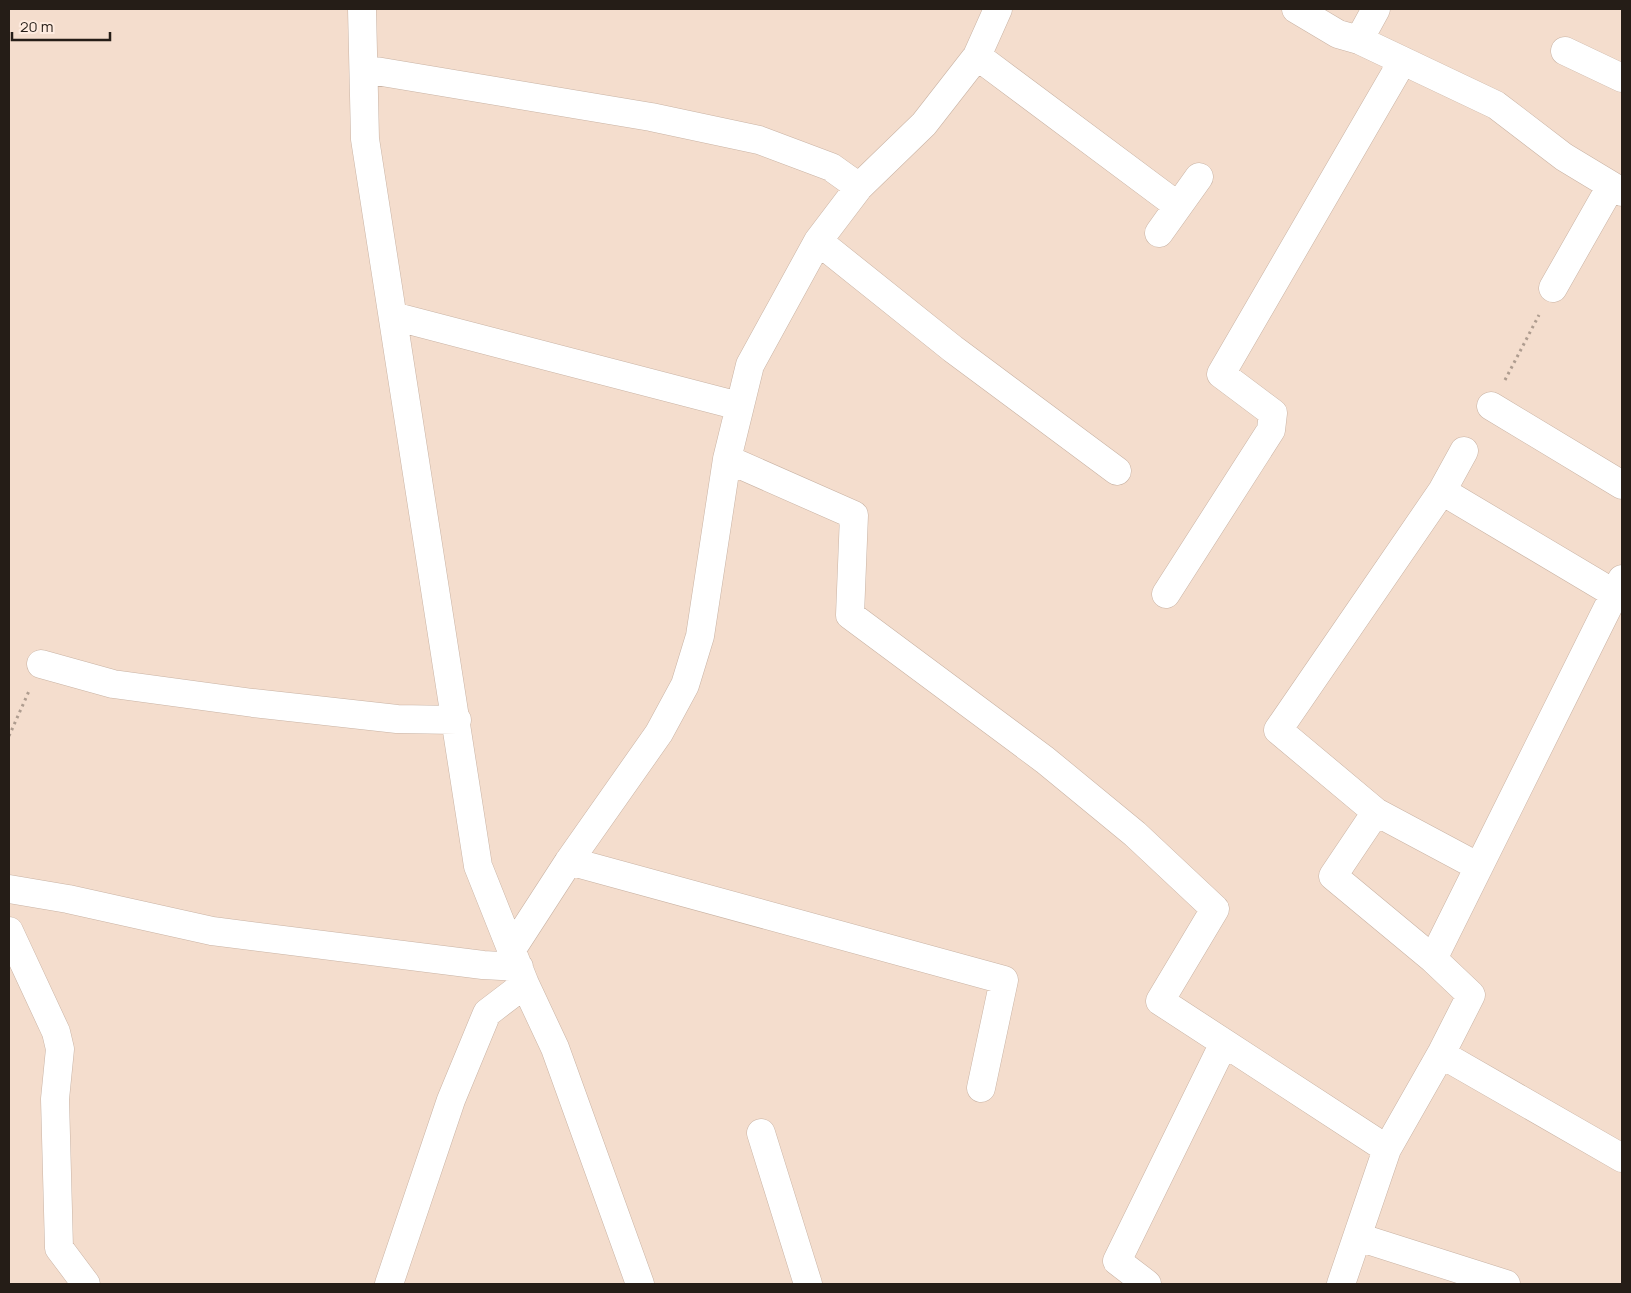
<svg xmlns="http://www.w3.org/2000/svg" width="1631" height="1293" font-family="Manrope,sans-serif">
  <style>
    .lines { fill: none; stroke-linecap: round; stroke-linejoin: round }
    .minor-casing { stroke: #c9b3a4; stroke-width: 29 }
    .path { stroke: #ae9c8f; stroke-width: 3; stroke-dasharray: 2.5 4; stroke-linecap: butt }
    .minor { stroke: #fff; stroke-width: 28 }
  </style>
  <rect width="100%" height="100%" fill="#f4ddcd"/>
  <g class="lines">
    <g class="minor-casing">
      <path id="minor" d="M362 9 365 139 478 866 525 984 555 1048 640 1284
        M1296 9 1338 34 1359 40 1496 105 1564 157 1622 192
        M1359 40 1376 9
        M1565 51 1622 78
        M977 56 1178 206
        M364 69 651 117 759 140 831 167 859 187
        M1159 233 1199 177
        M818 241 953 349 1117 471
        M1553 288 1611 186
        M393 316 739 406
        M1491 406 1622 485
        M1464 451 1442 491 1278 730 1376 812 1479 867
        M727 459 854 515 850 615 1045 760 1135 834 1215 909 1160 1001 1387 1149
        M1442 491 1615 594
        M1166 594 1271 430 1273 413 1221 374 1402 62
        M41 664 113 684 253 703 397 719 457 720
        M569 861 1004 980 981 1088
        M9 889 68 899 212 931 483 965 519 967
        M9 931 56 1032 60 1049 55 1099 59 1248 86 1284
        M512 949 569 861 659 733 685 685 700 636 727 459 750 365 818 241 859 187 924 124 977 56 998 9
        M1433 959 1622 579
        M1441 1054 1622 1158
        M761 1133 808 1284
        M1358 1237 1506 1284
        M389 1284 451 1100 487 1013 525 984
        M1147 1284 1117 1261 1224 1043
        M1341 1284 1387 1149 1441 1054 1471 995 1433 959 1333 876 1376 812"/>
    </g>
    <path class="path" d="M1505 380 1539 315
      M9 736 29 691"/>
    <use href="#minor" class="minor"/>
  </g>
  <rect width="1631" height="1293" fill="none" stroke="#251d17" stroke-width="20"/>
  <path d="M12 32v8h98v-8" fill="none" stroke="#251d17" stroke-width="2.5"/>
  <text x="20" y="32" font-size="15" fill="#251d17" stroke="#feebdf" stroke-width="4" paint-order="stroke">20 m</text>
</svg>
